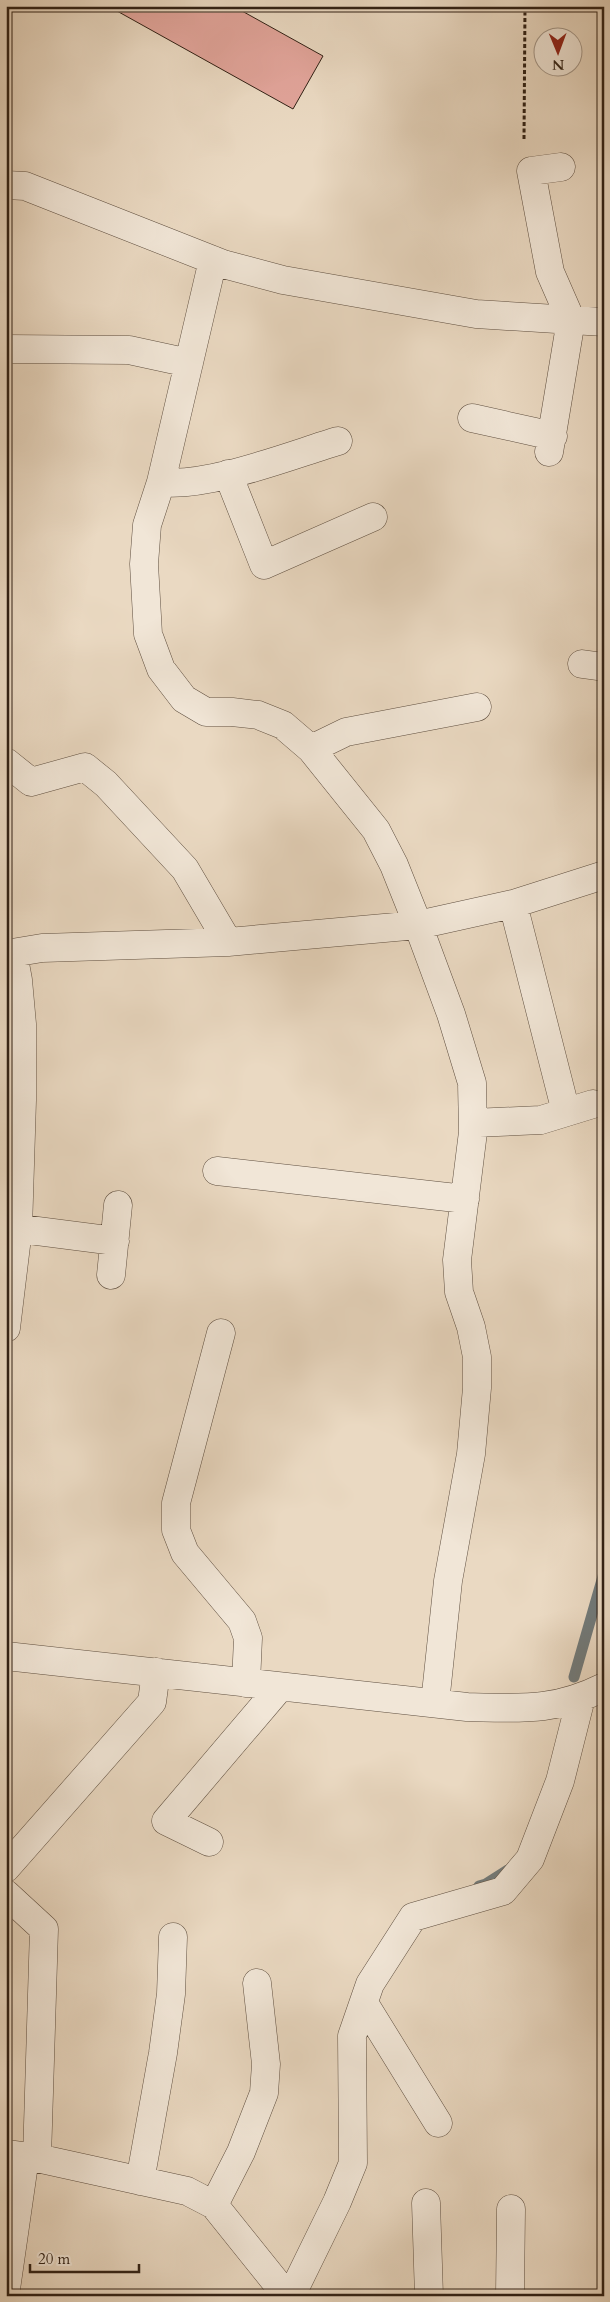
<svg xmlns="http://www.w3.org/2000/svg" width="610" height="2302" font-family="Cardo,serif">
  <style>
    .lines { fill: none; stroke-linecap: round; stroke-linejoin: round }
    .stream { stroke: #727b7b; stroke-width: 11 }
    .building { fill: #e1a49a; stroke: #312115 }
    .minor-casing { stroke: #5f4f40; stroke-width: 29 }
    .path { stroke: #312115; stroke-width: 3; stroke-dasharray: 4 2.5; stroke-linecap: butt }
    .minor { stroke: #f1e6d7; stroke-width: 28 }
  </style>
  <rect width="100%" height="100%" fill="#ead9c2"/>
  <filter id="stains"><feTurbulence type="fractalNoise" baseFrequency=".004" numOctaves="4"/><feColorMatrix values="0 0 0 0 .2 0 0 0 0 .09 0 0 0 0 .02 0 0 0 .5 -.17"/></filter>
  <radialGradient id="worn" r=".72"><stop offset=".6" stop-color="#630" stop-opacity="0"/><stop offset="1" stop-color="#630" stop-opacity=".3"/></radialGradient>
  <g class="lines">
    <path class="stream" d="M574 1677 604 1573
      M479 1886 486 1884 508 1870"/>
  </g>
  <path class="building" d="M108 6H233L323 56 293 109Z"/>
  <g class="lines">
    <g class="minor-casing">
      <path id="minor" d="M6 185 25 186 223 264 283 280 476 314 604 322
        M213 260 161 482 147 525 144 564 148 634 161 669 184 699 206 712H232L258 715 283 725 311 749 376 830 394 865 418 925 451 1014 472 1083 473 1132 457 1260 459 1292 471 1327 477 1357V1388L471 1454 448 1581 435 1703
        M6 349 129 350 189 363
        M472 418 553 436
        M549 452 571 320 550 272 531 171 561 167
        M228 474 264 565 373 517
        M161 482C208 488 291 455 338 441
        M582 664 604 667
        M311 749 346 732 477 707
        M6 762 31 782 85 767 106 784 185 869 228 942
        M513 904 566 1112
        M6 954 42 948 228 942 418 925 513 904 604 875
        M473 1123 541 1120 593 1104
        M217 1171 465 1199
        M6 1227 115 1241
        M111 1275 118 1205
        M6 1328 18 1229 22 1100V1024L18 980 13 953
        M221 1333 176 1503V1530L185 1553 242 1621 248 1638 246 1683
        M6 1656 467 1707C520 1708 554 1712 604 1687
        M209 1842 166 1821 280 1687
        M6 1868 152 1702 156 1672
        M6 1894 44 1929 37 2158
        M364 2003 438 2123
        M6 2154 37 2158 187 2191 214 2205 287 2296
        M140 2181 163 2053 171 1994 173 1937
        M426 2203 429 2296
        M214 2205 241 2152 264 2093 266 2064 257 1983
        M6 2289 25 2157
        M291 2296 337 2202 353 2163 352 2036 370 1984 413 1917 503 1891 530 1859 560 1781 581 1698
        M510 2296 511 2209"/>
    </g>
    <path class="path" d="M524 139 525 6"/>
    <use href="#minor" class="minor"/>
  </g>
  <rect width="610" height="2302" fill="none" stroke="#ead9c2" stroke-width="25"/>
  <rect x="8" y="8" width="595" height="2287" fill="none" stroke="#312115" stroke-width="2.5"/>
  <rect x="12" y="12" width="585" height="2277" fill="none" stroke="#312115"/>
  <g transform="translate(558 52) rotate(179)"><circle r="24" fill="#f1e6d7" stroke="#a49789"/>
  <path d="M0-4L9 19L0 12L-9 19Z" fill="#8f2418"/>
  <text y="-8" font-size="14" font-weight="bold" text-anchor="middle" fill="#312115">N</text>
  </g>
  <path d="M30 2264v8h109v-8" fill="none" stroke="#312115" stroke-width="2.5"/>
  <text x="38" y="2264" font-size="15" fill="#312115" stroke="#f1e6d7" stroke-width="4" paint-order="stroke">20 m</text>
  <rect width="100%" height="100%" filter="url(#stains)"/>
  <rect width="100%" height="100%" fill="url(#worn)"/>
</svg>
